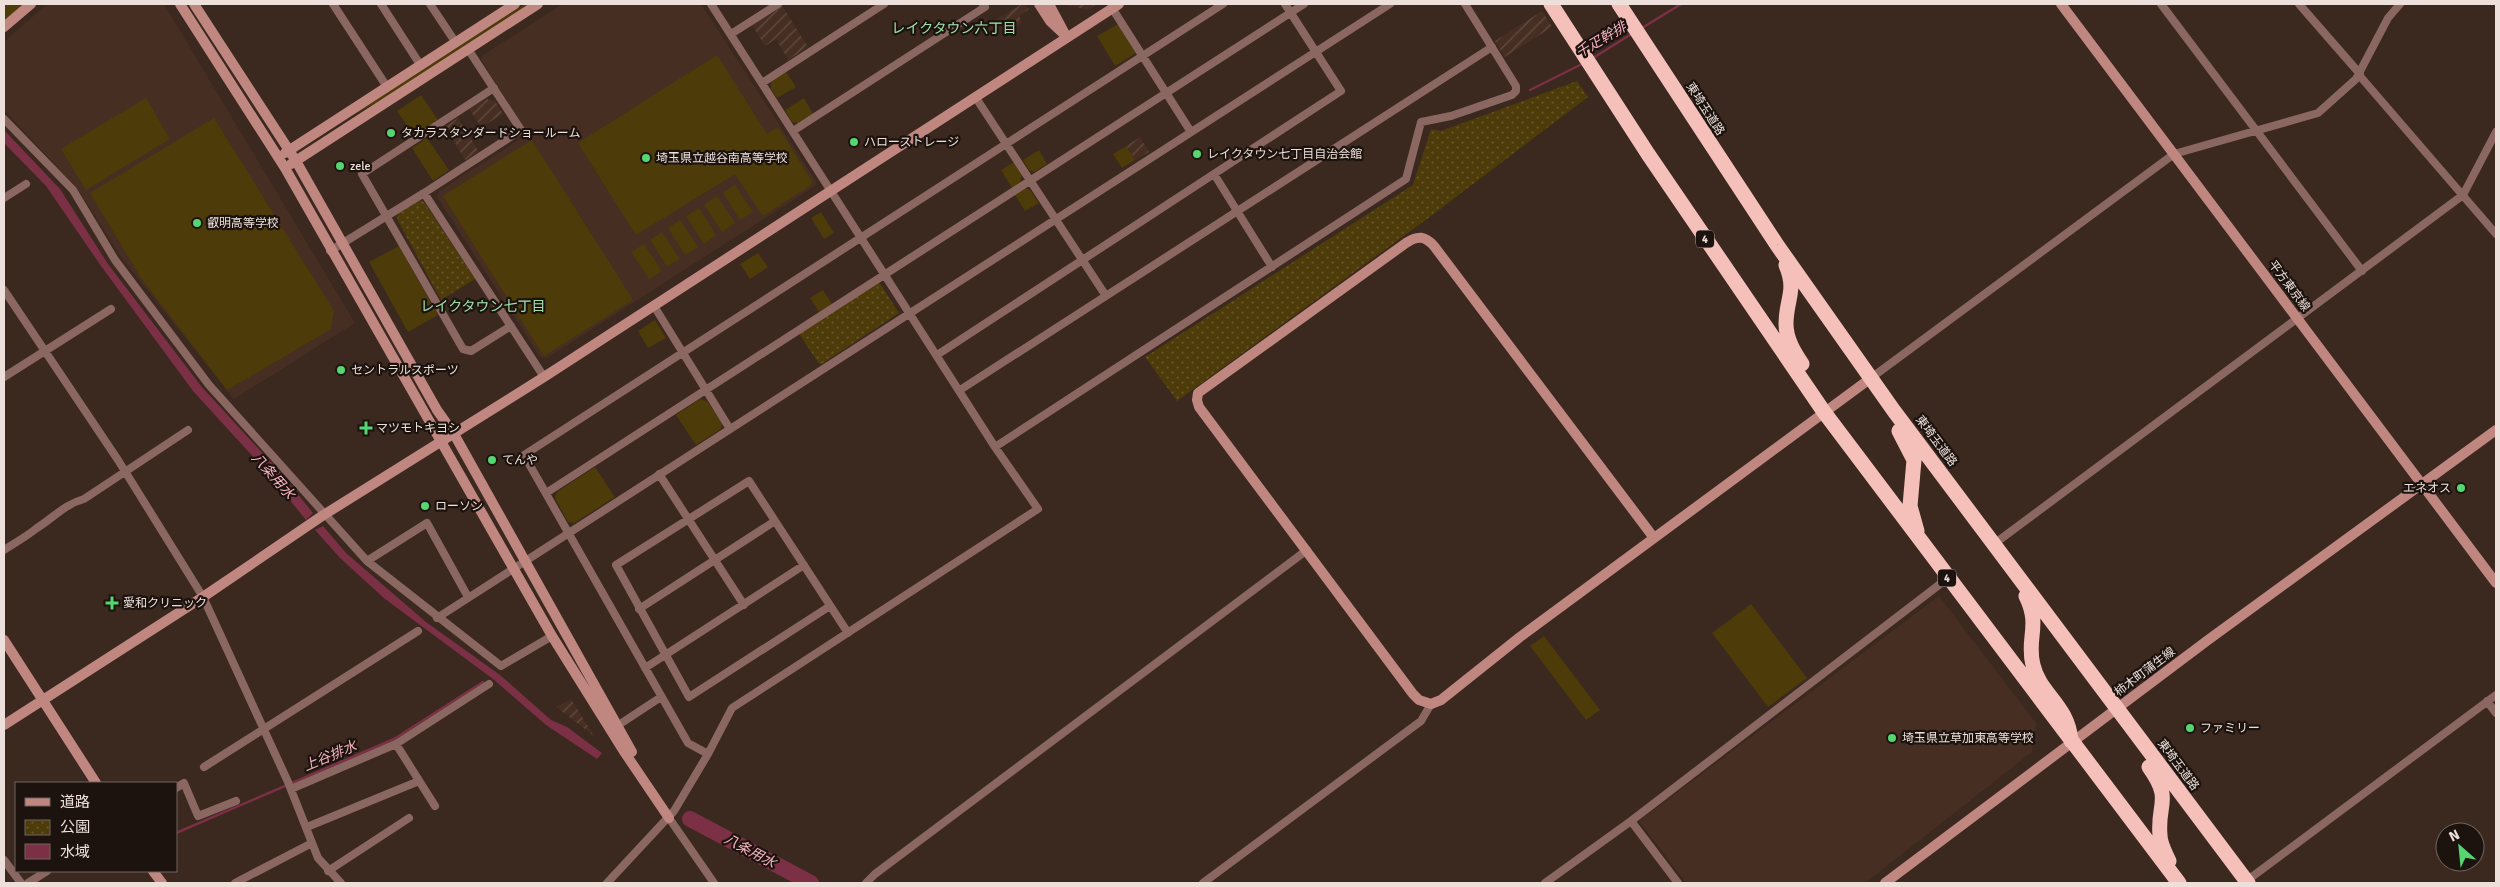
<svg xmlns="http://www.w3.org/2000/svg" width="2500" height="887" font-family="Signika,'Noto Sans JP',sans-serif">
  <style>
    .built { fill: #472e22 }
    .industrial { fill: url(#industrial-furrows) }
    .green { fill: #4d3b0a }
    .park { fill: url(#park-dots) }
    .water { fill: #7b3045 }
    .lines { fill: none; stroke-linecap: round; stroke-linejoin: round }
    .stream { stroke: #7b3045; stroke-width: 2.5 }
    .river { stroke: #7b3045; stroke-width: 16 }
    .street { stroke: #8b6762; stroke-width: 8 }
    .secondary { stroke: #c08680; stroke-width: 10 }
    .highway { stroke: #f6c0ba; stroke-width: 15 }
    .poi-dot { fill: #55d671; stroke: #1c130f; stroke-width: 2 }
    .labels { text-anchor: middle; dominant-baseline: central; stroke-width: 4.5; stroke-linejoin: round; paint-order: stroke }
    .shield { fill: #1c130f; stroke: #aea29d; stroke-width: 1 }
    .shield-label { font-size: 11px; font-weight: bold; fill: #ede0da }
    .street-label { font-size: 12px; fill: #ede0da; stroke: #1c130f }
    .poi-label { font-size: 12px; fill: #ede0da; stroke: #1c130f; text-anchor: start }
    .neighbourhood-label { font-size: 14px; fill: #a1e1aa; stroke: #1c130f }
    .water-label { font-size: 14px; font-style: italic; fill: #f6b2bf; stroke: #1c130f }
  </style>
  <defs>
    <pattern id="industrial-furrows" width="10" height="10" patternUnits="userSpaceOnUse" patternTransform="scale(1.25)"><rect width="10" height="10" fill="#472e22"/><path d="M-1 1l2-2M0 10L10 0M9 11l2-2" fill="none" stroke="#624c42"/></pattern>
    <pattern id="park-dots" width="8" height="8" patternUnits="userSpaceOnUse" patternTransform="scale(1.25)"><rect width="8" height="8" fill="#4d3b0a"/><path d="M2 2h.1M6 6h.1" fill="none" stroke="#67572d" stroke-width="1.8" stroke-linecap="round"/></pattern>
  </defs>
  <rect width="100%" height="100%" fill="#3b281f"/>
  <path class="built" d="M47 4H164L355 323 234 399 121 257 77 188 4 110V42Z
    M563 4H701L816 181 815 186 547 358 540 357 437 197 439 191 528 134 481 60 483 55Z
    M1939 596 2036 723 2032 752 1865 883H1686L1639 821Z"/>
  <path class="industrial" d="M1022 4H1025L1029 9 1019 16 1022 22 1005 33 997 19Z
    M1065 4H1097L1087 10Z
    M782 6 808 47 788 60 776 39 765 46 752 25Z
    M1542 11 1552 27 1505 57 1495 41Z
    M486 99 495 101 503 114 481 127 469 109Z
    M458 118 479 152 465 160 445 126Z
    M1140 137 1149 152 1135 160 1126 146Z
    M571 699 594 736 556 707Z"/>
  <path class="green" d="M4 4H25L4 23Z
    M525 4H529L383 100 346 118Z
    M1118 24 1136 53 1115 66 1097 36Z
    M717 55 767 134 778 127 812 181 811 185 763 216 735 174 636 235 578 143Z
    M786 72 796 87 777 98 771 89V81Z
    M421 95 438 120 414 136 397 111Z
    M146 98 170 139 86 190 61 149Z
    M804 98 813 114 798 123 792 122 785 110Z
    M214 118 334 311 331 329 227 390 141 278 90 193Z
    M427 138 449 170 433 181 412 148Z
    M532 140 633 300 544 356 443 196Z
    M1126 146 1135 160 1122 168 1113 154Z
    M1039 150 1047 164 1034 172 1029 170 1023 160Z
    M1014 162 1022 176 1020 182 1012 188 1001 170Z
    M735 185 753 212 740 220 723 193Z
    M1026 188 1030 190 1039 203 1025 211 1015 195Z
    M717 196 735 223 722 232 704 205Z
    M699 208 716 235 704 244 686 216Z
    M821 212 834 233 824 239 811 218Z
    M680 220 698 247 685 255 668 228Z
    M662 232 680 259 667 267 650 240Z
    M644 244 662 271 649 279 631 252Z
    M399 246 438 315 408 332 369 262Z
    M758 253 768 267 750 279 740 264Z
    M823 290 832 304 819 312 810 298Z
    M655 320 666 338 648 348 638 331Z
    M700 399 707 401 722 423 721 429 696 445 676 415Z
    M595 467 615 497 574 523 568 522 555 498 557 492Z
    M1751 604 1807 678 1768 707 1712 633Z
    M1544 636 1600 710 1586 720 1530 646Z"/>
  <path class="park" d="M1577 81 1588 97 1427 219 1177 401 1145 357 1413 185 1431 129 1441 131Z
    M420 200 424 202 475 279 441 300 397 219 398 214Z
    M879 282 899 313 820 365 799 334Z"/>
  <path class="water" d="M4 130 60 189 108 264 201 386 278 470 313 513 306 520 267 472 193 391 101 266 46 186 4 143Z
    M323 526 346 553 426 622 500 675 551 720 567 727 602 753 597 759 546 725 493 679 385 599 340 558 315 530Z"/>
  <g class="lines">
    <path class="stream" d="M1642 28 1681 4
      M1593 58 1633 33
      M1530 90 1584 63
      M176 833 394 739 483 682"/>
    <path class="river" d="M690 819 811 883"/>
    <path class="street" d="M333 4 387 87
      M381 4 421 66
      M430 4 456 43
      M2161 4 2362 271
      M2299 4 2360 74
      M1112 8 1191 132
      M731 34 778 4
      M468 49 521 130 424 193 544 377
      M2359 75 2496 234
      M762 83 884 4
      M494 88 362 174 463 349 471 351 511 326
      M976 98 1106 296
      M4 119 73 190 115 260 209 385 367 561 501 666 552 636
      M793 131 985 7 983 4
      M1214 174 1272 267
      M4 198 26 184
      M330 251 424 193
      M4 290 118 460 203 597 288 782 318 858 341 883
      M654 306 730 429
      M937 355 1341 91 1285 4
      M4 377 111 309
      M1871 378 2174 154 2318 113 2356 79 2388 18 2400 4
      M960 390 1492 47
      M995 447 1406 179 1421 122 1451 116 1512 95 1516 91V86L1465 4
      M659 474 744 605
      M546 493 1304 4
      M1994 544 2463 195 2496 132
      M4 550C15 543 27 536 37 528 53 518 65 504 84 499L188 430
      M367 561 427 523 468 597
      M830 606 689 697 616 565 749 481 848 633
      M639 609 775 521
      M437 618 1390 4
      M645 668 804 565
      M2487 701 2496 713
      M617 726 661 697
      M396 744 435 806
      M708 754 688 743 524 455 1223 4
      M204 767 418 631
      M176 788 184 783 198 816 236 801
      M291 789 396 744 489 684
      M669 818 714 883
      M1631 821 1678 883
      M307 827 419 781
      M4 860 21 883
      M328 871 409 818
      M2245 882 2496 695
      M28 883 47 871
      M235 883 312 843
      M607 883 674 811 708 754 732 708 1038 509 995 447 711 4
      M866 883 875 874 1307 550
      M1203 883 1421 721 1431 704
      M1545 883 1631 821 1948 578"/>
    <path class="secondary" d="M180 4 285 168 552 636 625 753 669 818
      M194 4 296 161 437 410 454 434 632 752
      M1039 4 1050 21 1067 37
      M1049 4 1064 32
      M2061 4 2496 583
      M4 27 31 4
      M285 153 515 4
      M291 164 538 4
      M1654 538 1434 246C1425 236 1418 235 1406 243L1198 393 1197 400 1199 407 1413 694 1419 700 1431 704 1441 700 1520 637 1871 378
      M4 640 96 783
      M4 725 203 597 322 516 544 377 1119 4
      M153 871 162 883
      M1885 883 2208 640 2496 430"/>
    <path class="highway" d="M1551 4 1648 154 1824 412 2179 883
      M1619 4 1777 245 1894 411 2248 883
      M1786 265C1797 291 1786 299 1786 324 1786 339 1794 352 1802 364
      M1899 431 1914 460 1910 506 1917 531
      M2026 596C2041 627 2026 638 2033 665 2040 695 2068 704 2071 741
      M2149 767C2173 801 2157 802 2160 835 2160 844 2165 852 2169 861"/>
  </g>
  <g class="poi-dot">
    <circle cx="391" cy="133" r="5"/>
    <circle cx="854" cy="142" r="5"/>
    <circle cx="1197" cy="154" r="5"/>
    <circle cx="646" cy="158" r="5"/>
    <circle cx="340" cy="166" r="5"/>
    <circle cx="197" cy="223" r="5"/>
    <circle cx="341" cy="370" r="5"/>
    <path d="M363.5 420.5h5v5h5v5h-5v5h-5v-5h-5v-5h5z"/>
    <circle cx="492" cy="460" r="5"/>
    <circle cx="2461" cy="488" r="5"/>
    <circle cx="425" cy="506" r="5"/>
    <path d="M109.5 595.5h5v5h5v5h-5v5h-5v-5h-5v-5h5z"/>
    <circle cx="2190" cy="728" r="5"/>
    <circle cx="1892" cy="738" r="5"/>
  </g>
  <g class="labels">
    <g class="shield">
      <rect x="1696" y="230.5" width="18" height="17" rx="4"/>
      <rect x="1938" y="569.5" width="18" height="17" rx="4"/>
    </g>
    <g class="shield-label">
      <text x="1705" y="239">4</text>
      <text x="1947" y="578">4</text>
    </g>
    <g class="street-label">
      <text transform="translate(1705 109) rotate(57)">東埼玉道路</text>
      <text transform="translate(2289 286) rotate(53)">平方東京線</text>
      <text transform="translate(1936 441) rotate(53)">東埼玉道路</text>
      <text transform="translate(2145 672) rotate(-37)">柿木町蒲生線</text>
      <text transform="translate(2178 765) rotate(53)">東埼玉道路</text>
    </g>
    <g class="poi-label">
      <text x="401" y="133">タカラスタンダードショールーム</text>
      <text x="864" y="142">ハローストレージ</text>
      <text x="1207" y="154">レイクタウン七丁目自治会館</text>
      <text x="656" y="158">埼玉県立越谷南高等学校</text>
      <text x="350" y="166">zele</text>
      <text x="207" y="223">叡明高等学校</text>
      <text x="351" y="370">セントラルスポーツ</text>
      <text x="376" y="428">マツモトキヨシ</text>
      <text x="502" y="460">てんや</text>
      <text x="2451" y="488" text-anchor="end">エネオス</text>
      <text x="435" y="506">ローソン</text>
      <text x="123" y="603">愛和クリニック</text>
      <text x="2200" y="728">ファミリー</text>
      <text x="1902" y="738">埼玉県立草加東高等学校</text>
    </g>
    <g class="neighbourhood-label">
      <text x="954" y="28">レイクタウン六丁目</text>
      <text x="483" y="306">レイクタウン七丁目</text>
    </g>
    <g class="water-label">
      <text transform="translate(1601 40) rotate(-31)">千疋幹排</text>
      <text transform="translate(273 476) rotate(48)">八条用水</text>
      <text transform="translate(330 756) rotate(-23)">上谷排水</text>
      <text transform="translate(750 851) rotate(28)">八条用水</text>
    </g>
  </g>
  <rect width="2500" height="887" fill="none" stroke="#ede0da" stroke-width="10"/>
  <rect x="15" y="782" width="162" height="90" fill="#1c130f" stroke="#706560"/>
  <rect x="25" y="798" width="25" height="8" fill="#c08680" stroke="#706560"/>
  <text x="60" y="807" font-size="15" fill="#ede0da">道路</text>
  <rect x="25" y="820" width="25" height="15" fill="url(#park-dots)" stroke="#706560"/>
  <text x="60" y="832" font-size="15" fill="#ede0da">公園</text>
  <rect x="25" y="844" width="25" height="15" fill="#7b3045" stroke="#706560"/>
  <text x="60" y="857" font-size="15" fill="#ede0da">水域</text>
  <g transform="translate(2460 847) rotate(333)"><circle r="24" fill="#1c130f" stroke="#706560"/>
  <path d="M0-4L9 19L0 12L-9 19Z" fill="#55d671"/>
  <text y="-8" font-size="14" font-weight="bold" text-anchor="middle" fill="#ede0da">N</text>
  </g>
</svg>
